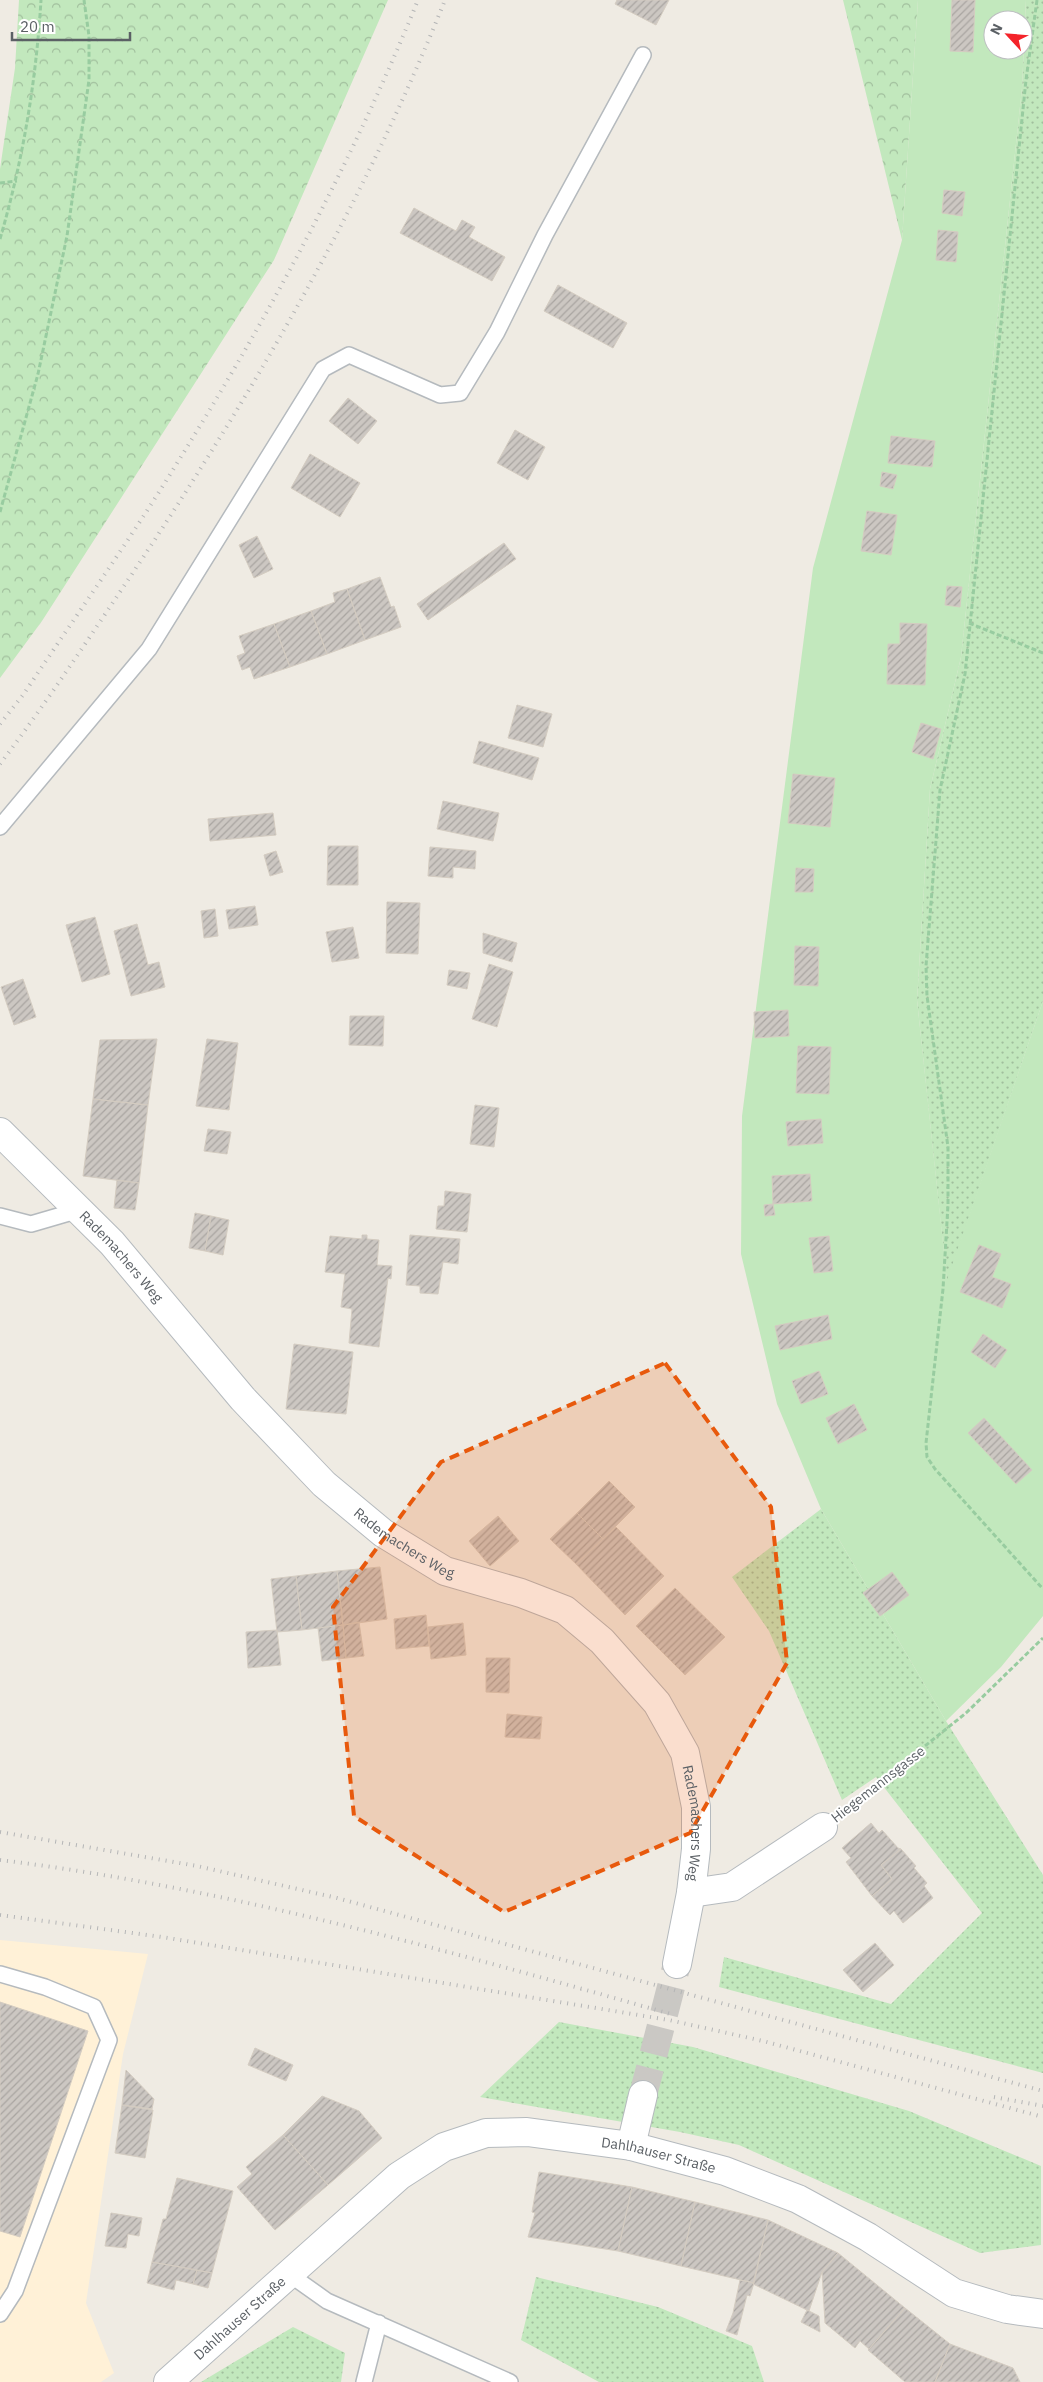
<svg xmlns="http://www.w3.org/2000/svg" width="1043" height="2382" font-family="'IBM Plex Sans',sans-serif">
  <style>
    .commercial { fill: #fff1d7 }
    .grass { fill: url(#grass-dots) }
    .forest { fill: url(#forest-crowns) }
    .garden { fill: #c2e8bd; fill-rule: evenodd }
    .building { fill: url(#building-hatch); stroke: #d4ccc1 }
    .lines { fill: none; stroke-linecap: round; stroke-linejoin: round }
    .minor-tunnel { stroke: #cac8c4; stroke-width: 28; stroke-dasharray: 28 14; stroke-linecap: butt }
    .service-casing { stroke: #b5babe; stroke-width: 18 }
    .minor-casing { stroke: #b5babe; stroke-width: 30 }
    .tertiary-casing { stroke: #b5babe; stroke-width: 30 }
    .path { stroke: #98cca0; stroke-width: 3; stroke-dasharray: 5 2.5; stroke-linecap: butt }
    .service { stroke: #fff; stroke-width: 15 }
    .minor { stroke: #fff; stroke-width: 28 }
    .tertiary { stroke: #fff; stroke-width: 28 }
    .rail { stroke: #b4b5b6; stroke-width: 4; stroke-dasharray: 1 6; stroke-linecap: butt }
    .marked { fill: #e8590c; fill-opacity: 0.2; stroke: #e8590c; stroke-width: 4; stroke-dasharray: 10 6; stroke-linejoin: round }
    .labels { text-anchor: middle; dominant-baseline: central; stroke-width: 4; stroke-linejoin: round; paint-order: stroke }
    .street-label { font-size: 14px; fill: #5b6065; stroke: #fff }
  </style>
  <defs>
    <pattern id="grass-dots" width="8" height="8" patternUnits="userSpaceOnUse" patternTransform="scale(1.25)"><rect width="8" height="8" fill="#c2e8bd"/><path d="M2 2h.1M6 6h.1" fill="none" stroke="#a1bf9d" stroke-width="1.8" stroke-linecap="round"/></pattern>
    <pattern id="forest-crowns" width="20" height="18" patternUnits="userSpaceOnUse" patternTransform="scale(1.25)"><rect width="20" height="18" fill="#c2e8bd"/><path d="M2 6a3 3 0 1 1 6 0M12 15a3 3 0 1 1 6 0" fill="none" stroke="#a1bf9d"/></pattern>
    <pattern id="building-hatch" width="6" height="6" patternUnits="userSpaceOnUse" patternTransform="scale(1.25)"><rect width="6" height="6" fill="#ccc7c2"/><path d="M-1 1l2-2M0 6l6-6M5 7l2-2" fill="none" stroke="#a9a5a1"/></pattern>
  </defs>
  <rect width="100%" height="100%" fill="#efebe3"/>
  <path class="commercial" d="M0 1940 148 1954 123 2054 86 2303 114 2373 101 2382H0Z"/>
  <path class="grass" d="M1026 0H1043V1001L947 1282 917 1000 930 789 961 657 1022 88Z
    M821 1509 946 1721 1043 1875V2073L719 1987 724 1957 891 2004 982 1913 876 1777 842 1800 769 1631 732 1577Z
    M559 2022 693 2047 909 2111 1041 2166V2245L980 2253 739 2145 680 2132 480 2097Z
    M536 2277 658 2307 752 2346 764 2382H599L521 2340Z
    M293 2327 345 2353 341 2382H201Z"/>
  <path class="forest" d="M19 0H388L274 260 42 621 0 678V169L15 68Z
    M843 0H918L902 240Z"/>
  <path class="garden" d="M918 0H1026L1022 88 961 657 930 789 917 1000 947 1280 1043 1001V1616L1001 1667 946 1721 821 1509 777 1404 741 1254 742 1116 813 568 902 240ZM993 20H1023V50H993Z"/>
  <path class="building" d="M617 0H669L656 25 615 4Z
    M952 0H975L973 52 950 51Z
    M944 190 965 192 962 216 942 213Z
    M414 208 456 231 462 220 475 227 469 237 505 257 492 281 400 233Z
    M938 230 958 232 956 262 936 260Z
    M558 285 627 323 613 348 544 311Z
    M348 398 377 421 358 444 329 421Z
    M515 430 545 447 528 480 497 463Z
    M891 436 935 441 932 467 888 463Z
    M310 454 360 483 340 517 291 488Z
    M882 472 897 475 893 489 880 486Z
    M867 511 897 515 891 555 861 551Z
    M257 536 273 569 254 578 239 545Z
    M504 543 516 559 428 620 417 604Z
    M380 577 391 607 394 606 401 627 365 640 347 589Z
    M947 586 962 587 960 607 945 605Z
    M347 589 365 640 327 654 311 611 335 602 333 593Z
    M311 611 327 654 290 667 274 624Z
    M900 623 927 624 925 685 887 684 888 644H900Z
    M274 624 290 667 254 679 250 667 242 670 237 656 245 653 239 636Z
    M517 705 552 714 543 747 508 738Z
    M921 723 941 729 933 759 912 752Z
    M479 741 539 758 532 780 473 763Z
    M793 774 835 778 830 827 788 823Z
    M443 801 499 813 493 841 437 829Z
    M273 813 276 835 210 841 208 819Z
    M328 846H358V885H327Z
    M430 847 476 851 475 869 453 867V878L428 876Z
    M276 851 283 872 270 876 264 855Z
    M796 868 814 869 813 892H795Z
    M387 902 420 903 418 954 386 953Z
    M255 906 258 925 229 929 226 910Z
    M215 909 218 936 204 938 201 911Z
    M95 917 110 974 82 982 66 925Z
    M137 924 148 965 159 962 165 987 131 996 114 931Z
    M353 927 359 958 332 962 326 932Z
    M483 933 517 943 512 962 483 953Z
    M795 946 819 947 818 986 794 985Z
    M489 964 513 972 497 1027 472 1019Z
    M449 970 470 973 467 989 447 985Z
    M23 979 36 1017 14 1025 1 987Z
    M788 1010 789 1036 755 1038 754 1012Z
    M350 1016H384L383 1046 349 1045Z
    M157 1039 148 1105 93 1099 100 1040Z
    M207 1039 238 1043 229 1110 196 1106Z
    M798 1046 831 1047 829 1094 796 1093Z
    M93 1099 148 1105 139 1183 83 1176Z
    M475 1105 499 1108 494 1147 470 1144Z
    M821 1119 823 1143 788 1146 786 1122Z
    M208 1129 231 1132 227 1154 204 1151Z
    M810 1174 812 1201 773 1204 772 1176Z
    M117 1180 139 1183 135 1210 114 1208Z
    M445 1191 471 1194 467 1232 436 1229 438 1206H444Z
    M773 1204 775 1215 765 1216 764 1205Z
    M195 1213 211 1216 205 1251 189 1248Z
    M211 1216 229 1220 223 1255 205 1251Z
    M362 1235H367V1239L379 1240 377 1265 392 1266 391 1279 388 1278 379 1347 349 1343 352 1309 341 1307 345 1274 325 1272 330 1236 362 1239Z
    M410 1235 460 1239 458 1264 443 1262 438 1294 420 1293V1286L406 1285Z
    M829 1236 833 1271 814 1273 809 1238Z
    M979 1245 1001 1254 992 1277 1011 1284 1002 1308 960 1292Z
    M828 1315 832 1339 780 1350 775 1326Z
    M983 1334 1007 1350 995 1368 971 1352Z
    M294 1344 353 1352 346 1414 286 1409Z
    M819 1371 828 1394 801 1404 792 1381Z
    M854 1404 867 1430 838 1444 826 1418Z
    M984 1418 1032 1470 1016 1484 968 1433Z
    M609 1481 635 1507 603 1539 577 1513Z
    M577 1513 603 1539 576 1564 550 1539Z
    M498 1516 519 1541 490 1566 469 1541Z
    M616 1527 664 1576 625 1615 576 1564Z
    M380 1567 387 1619 343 1625 337 1571Z
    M337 1571 343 1625 302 1630 296 1576Z
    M892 1572 909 1595 880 1616 863 1593Z
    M296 1576 302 1630 277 1632 271 1579Z
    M675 1588 725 1637 685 1675 636 1626Z
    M426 1615 429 1646 396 1649 394 1619Z
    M359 1622 364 1656 346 1658 343 1625Z
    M463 1623 466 1655 431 1659 428 1627Z
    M343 1625 346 1658 322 1661 318 1628Z
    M277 1630 281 1665 248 1668 246 1632Z
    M486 1658H510L509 1693 486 1692Z
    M507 1714 542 1717 540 1739 505 1737Z
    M871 1823 879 1833 882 1830 898 1848 901 1849 881 1865 892 1879 872 1896 846 1862 851 1858 842 1848Z
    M901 1849 916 1866 914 1868 927 1883 924 1886 933 1898 903 1923 894 1911 890 1915 872 1896 892 1879 881 1865Z
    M875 1943 894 1965 863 1992 843 1970Z
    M0 2002 88 2031 20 2237 0 2231Z
    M255 2048 293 2065 286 2081 248 2065Z
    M126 2070 154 2099 152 2109 122 2105Z
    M322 2096 359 2111 382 2138 328 2185 283 2135Z
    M122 2105 153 2110 145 2158 115 2153Z
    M283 2135 328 2185 275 2230 237 2187 252 2174 246 2167Z
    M539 2172 632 2187 618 2251 528 2237 535 2213 532 2212Z
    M177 2178 233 2191 212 2273 152 2262 163 2219H166Z
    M632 2187 695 2202 681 2266 618 2251Z
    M695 2202 768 2220 754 2283 681 2266Z
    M111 2213 142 2218 139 2236 128 2234 126 2248 105 2246Z
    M768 2220 838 2253 822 2272 809 2311 753 2284Z
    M838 2253 905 2308 869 2349 860 2341 855 2348 825 2323 822 2272Z
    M152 2262 197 2270 193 2284 176 2280 174 2290 147 2283Z
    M197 2270 212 2273 208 2288 193 2284Z
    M740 2280 754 2283 750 2296 747 2295 737 2335 726 2331 733 2313Z
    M905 2308 950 2344 935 2382H905L868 2350Z
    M807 2310 819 2316 820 2332 801 2322Z
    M950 2344 1013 2368 1020 2382H935Z"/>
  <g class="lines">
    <path class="minor-tunnel" d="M643 2095 677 1964"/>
    <g class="service-casing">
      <path id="service" d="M0 827 149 649 323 369 349 355 440 395 460 393 497 332 545 235 643 55
        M0 1216 31 1224 79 1210
        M0 1974 45 1987 94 2007 109 2040 15 2291 0 2314
        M289 2274 327 2301 510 2382
        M364 2382 379 2323"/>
    </g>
    <g class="minor-casing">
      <g id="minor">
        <path id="s1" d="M0 1132 112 1243 243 1399 324 1484 383 1533 445 1571 521 1593 565 1610 602 1641 657 1703 685 1753 696 1807V1849L691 1893 677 1964"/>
        <path d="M691 1893 732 1887 823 1827"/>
        <path d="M631 2146 643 2095"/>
      </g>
    </g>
    <g class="tertiary-casing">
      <g id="tertiary">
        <path id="s2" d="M168 2382 399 2176 444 2147 486 2133 527 2132 631 2146 725 2171 798 2199 868 2237 954 2293 1007 2309 1043 2314"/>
      </g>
    </g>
    <path class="path" d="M1037 0 1026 80 965 674 940 790 926 966 927 996 948 1147V1205L943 1289 926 1443 927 1457 935 1469 1043 1589
      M0 183 17 181
      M0 239C23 160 36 82 41 0
      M0 512 38 374 67 236 89 80V36L84 0
      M969 623 1043 653
      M849 1807 966 1713 1043 1638"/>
    <use href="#service" class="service"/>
    <use href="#minor" class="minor"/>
    <use href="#tertiary" class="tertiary"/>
    <path class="rail" d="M0 724 23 695C75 617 130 540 179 460 270 314 353 160 418 0
      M0 764C47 702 89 638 132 574 253 393 364 203 445 0
      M0 1832 197 1866 337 1898 1043 2091
      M0 1860C229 1888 453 1952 674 2015
      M0 1915 162 1937 669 2020 763 2041 1043 2117
      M994 2097 1043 2106"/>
  </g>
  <path class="marked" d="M665 1363 771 1507 787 1663 690 1833 504 1912 354 1816 333 1607 441 1462Z"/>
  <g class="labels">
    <g class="street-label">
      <text stroke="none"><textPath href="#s1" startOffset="174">Rademachers Weg</textPath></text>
      <text stroke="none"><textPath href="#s1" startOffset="579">Rademachers Weg</textPath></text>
      <text transform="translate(878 1784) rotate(-38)">Hiegemannsgasse</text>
      <text stroke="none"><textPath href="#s1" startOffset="1014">Rademachers Weg</textPath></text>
      <text stroke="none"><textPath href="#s2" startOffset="582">Dahlhauser Straße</textPath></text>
      <text stroke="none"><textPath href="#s2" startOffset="96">Dahlhauser Straße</textPath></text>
    </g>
  </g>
  <g transform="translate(1008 35) rotate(296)"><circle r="24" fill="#ffffff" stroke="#bdbfc1"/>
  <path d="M0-4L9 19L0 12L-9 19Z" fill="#f4232a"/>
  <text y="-8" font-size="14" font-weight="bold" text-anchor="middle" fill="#5b6065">N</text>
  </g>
  <path d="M12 32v8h118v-8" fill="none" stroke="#5b6065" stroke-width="2.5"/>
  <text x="20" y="32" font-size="15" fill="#5b6065" stroke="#ffffff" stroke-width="4" paint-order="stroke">20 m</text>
</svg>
